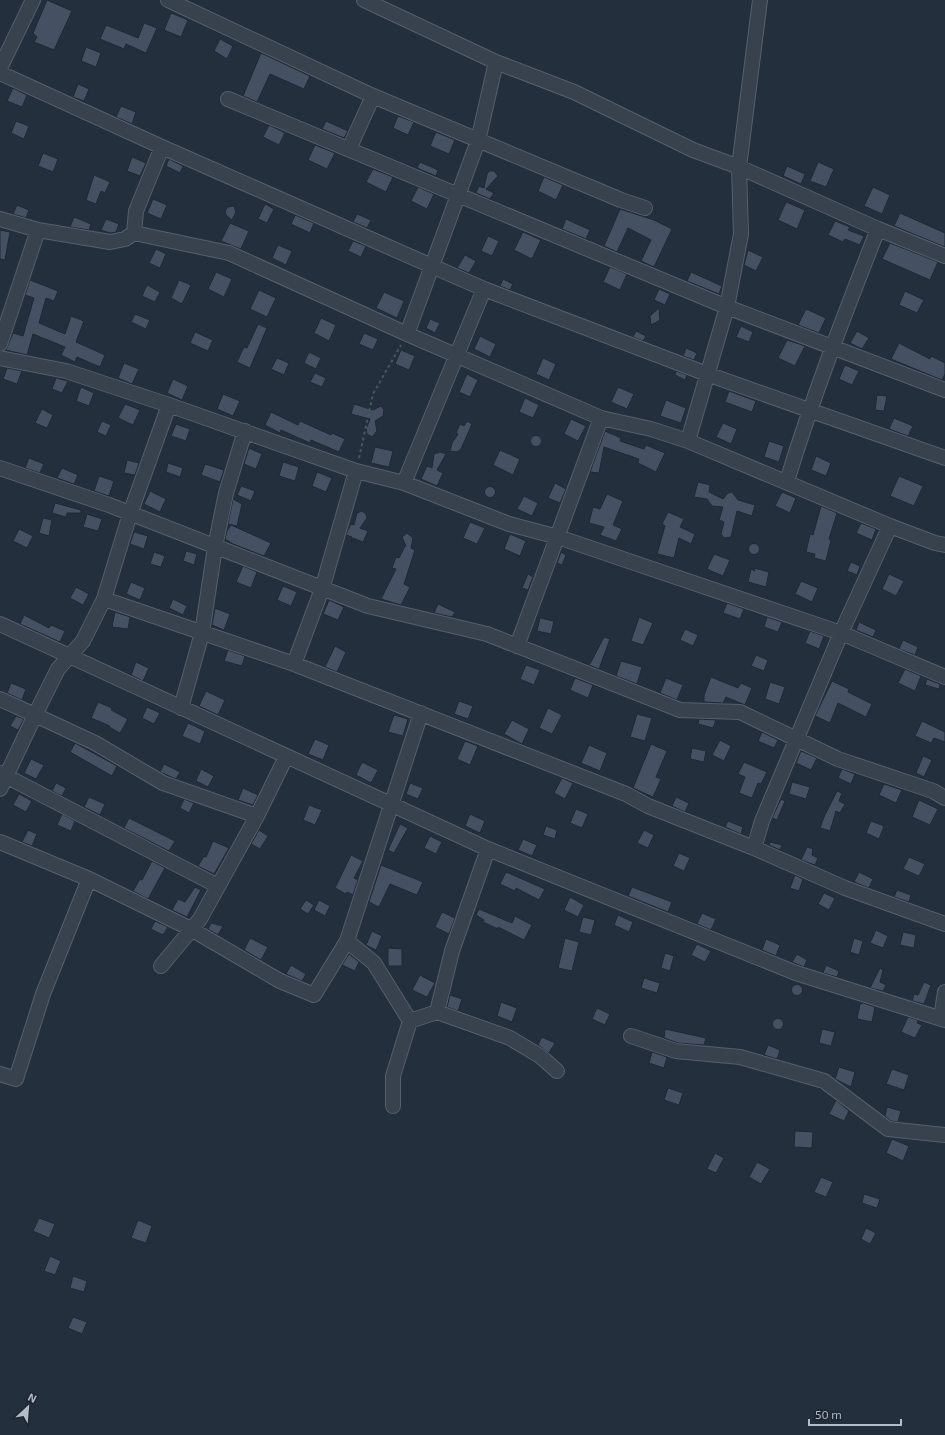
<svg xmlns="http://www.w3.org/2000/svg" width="945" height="1435" font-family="'Exo 2',sans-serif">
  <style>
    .building { fill: #455162; stroke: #1f2835 }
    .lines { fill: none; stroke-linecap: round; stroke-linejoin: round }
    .street-casing { stroke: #565f6c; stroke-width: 16 }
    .path { stroke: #44595c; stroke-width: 2; stroke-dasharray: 3 3; stroke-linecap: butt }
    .street { stroke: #38414e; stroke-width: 14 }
  </style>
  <rect width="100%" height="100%" fill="#242f3e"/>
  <path class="building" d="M47 0 72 11 54 50 34 42 37 37 33 33Z
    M171 13 188 20 181 37 164 30Z
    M144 23 157 28 146 53 126 44 124 49 100 39 106 25 138 38Z
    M220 39 233 46 227 59 214 51Z
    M86 47 101 53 96 67 81 61Z
    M261 53 310 76 304 89 270 74 257 102 243 96Z
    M78 84 89 89 84 101 73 97Z
    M13 88 27 95 22 107 7 101Z
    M121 106 136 112 132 124 116 117Z
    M398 116 414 122 408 135 393 128Z
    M16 121 29 126 24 139 11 133Z
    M326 121 348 131 344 138 322 129Z
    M269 125 285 133 279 145 263 137Z
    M436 132 455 140 449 154 430 146Z
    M315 145 335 153 327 169 308 160Z
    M43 153 58 159 53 172 38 166Z
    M132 157 146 163 140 176 127 171Z
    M169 159 183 166 180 173 166 166Z
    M420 162 438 170 436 176 417 168Z
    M818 162 834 169 826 187 810 181Z
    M787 166 805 174 801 184 783 176Z
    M373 169 393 177 386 192 366 182Z
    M489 171H494L498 176 486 189 494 193 490 199 476 193 479 186 484 188 487 174Z
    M94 175 110 182 105 193 101 191 96 204 86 200Z
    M544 177 563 185 556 200 538 191Z
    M418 187 434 194 427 209 411 201Z
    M873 187 890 195 882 214 864 206Z
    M153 199 167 205 161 219 147 213Z
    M786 202 805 210 797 229 778 220Z
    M265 204 274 209 267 223 258 219Z
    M17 205 29 210 26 218 13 214Z
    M234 206 236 212 232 220 226 215 225 211 228 207Z
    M620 209 654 220 672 229 654 267 641 261 651 240 628 228 617 252 604 246Z
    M900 213 945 233V247L894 226Z
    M357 214 371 220 367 228 353 222Z
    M295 215 314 223 310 233 291 224Z
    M74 217 91 224 89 230 70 227Z
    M106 219 119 224 116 232 110 233 101 230Z
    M566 219 590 230 586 239 562 229Z
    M835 221 850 227 848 230 864 236 860 245 845 239 843 242 828 235Z
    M230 223 249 231 241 249 221 241Z
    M0 230 10 232 5 260 0 259Z
    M523 232 541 240 532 259 514 250Z
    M488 236 499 241 492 256 481 251Z
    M353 241 366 246 361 257 348 251Z
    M890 243 938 262 930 280 882 259Z
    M278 245 292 251 286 265 272 258Z
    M156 249 166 254 160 268 149 263Z
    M748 250 763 257 756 271 744 265Z
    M465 255 476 261 469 273 457 268Z
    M610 267 627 274 620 290 603 282Z
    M216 272 232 279 224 297 208 289Z
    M691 272 722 286 719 294 687 281Z
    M503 279 513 284 510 290 500 286Z
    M30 280 58 291 54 301 46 298 39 323 65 334 71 316 84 321 76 342 105 355 100 367 77 357 75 362 61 355 65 347 33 334 27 355 6 350 13 333 23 336 34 298 25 295Z
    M179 280 191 285 182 304 171 298Z
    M147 285 160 292 155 302 142 296Z
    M659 289 670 294 665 305 654 300Z
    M259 290 276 298 267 317 250 309Z
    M905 291 924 300 917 313 899 305Z
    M384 292 404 301 397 318 376 308Z
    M659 308 660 320 651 325 650 316Z
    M806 309 826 318 819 333 798 325Z
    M135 314 150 320 146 329 131 322Z
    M321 318 336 325 329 341 314 333Z
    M430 319 440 323 435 333 426 328Z
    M258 324 267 328 250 368 237 362 244 347 247 348Z
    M741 326 753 332 749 342 736 337Z
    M636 331 646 336 643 341 633 337Z
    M857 331 869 338 862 349 850 343Z
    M195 332 213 340 208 351 190 343Z
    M364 333 378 339 373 350 359 344Z
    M480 336 496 344 490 357 474 349Z
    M787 340 805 346 795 366 778 358Z
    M899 343 930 359 931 356 945 363V374L942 380 891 359Z
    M686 348 697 353 694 360 683 356Z
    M401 350 415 356 409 370 395 364Z
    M309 352 321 358 316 369 304 363Z
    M277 358 289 363 284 375 271 369Z
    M543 358 556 364 549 380 536 374Z
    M124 363 139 369 132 384 118 378Z
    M845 365 859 371 852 385 839 379Z
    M7 368 22 371 17 384 3 379Z
    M676 371 687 375 685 380 675 375Z
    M315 373 326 378 322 387 310 382Z
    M467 374 478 380 470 397 459 392Z
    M56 378 68 381 62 393 52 389Z
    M173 379 188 386 182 400 167 393Z
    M81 387 94 393 89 406 76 401Z
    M618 387 634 394 627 409 611 402Z
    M729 391 756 401 752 412 725 402Z
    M223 394 240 401 233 416 217 409Z
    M877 395 887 396 884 411 875 410Z
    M525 398 539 405 533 418 519 412Z
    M666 400 686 408 681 423 660 416Z
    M125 404 140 410 133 425 118 418Z
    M354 404 373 410 381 406 384 410 383 416 375 421 377 431 372 437 367 434 366 429 370 419 351 414Z
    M42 409 53 415 47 428 35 423Z
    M271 412 298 425 300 421 331 435 332 433 345 439 339 452 311 440 310 443 281 430 280 433 265 425Z
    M894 418 913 426 908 436 889 429Z
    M571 419 586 426 578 441 564 434Z
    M102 421 111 425 106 436 97 432Z
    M467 421 472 424 461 449 457 452 450 451 452 443 458 434 456 433 460 424 464 426Z
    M723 423 737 429 731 444 716 437Z
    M176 424 190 429 186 441 171 436Z
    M605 431 621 438 620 441 644 449 646 445 665 453 656 472 638 463 639 459 604 447 599 473 590 472Z
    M530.5 441a5.5 5.5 0 1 1 11 0a5.5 5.5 0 1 1-11 0Z
    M769 441 784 446 779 462 764 457Z
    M375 447 393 451 389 467 371 463Z
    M249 448 262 454 256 469 244 464Z
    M500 450 520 459 513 475 493 465Z
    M440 452 446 454 437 470 443 473 437 486 421 479 427 466 432 468 434 454Z
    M816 456 831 463 826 476 811 470Z
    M29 458 44 464 40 473 25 468Z
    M127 460 139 463 135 475 124 473Z
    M283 462 299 467 295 481 279 476Z
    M168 463 183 468 180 477 166 472Z
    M205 464 224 470 220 482 201 475Z
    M62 468 78 475 74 484 57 478Z
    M317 472 332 478 326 492 312 486Z
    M99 476 114 481 109 496 94 491Z
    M899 476 923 486 914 506 890 496Z
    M698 482 710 485 709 492 723 499 728 493 732 492 738 500 755 505 752 516 737 511 731 537 724 538 721 534 724 522 719 520 723 507 712 506 707 499 694 497Z
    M555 483 566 489 560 503 548 498Z
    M241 486 255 491 251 501 237 495Z
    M484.5 492a5.5 5.5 0 1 1 11 0a5.5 5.5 0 1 1-11 0Z
    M150 491 166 499 160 512 144 504Z
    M782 492 796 498 790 513 775 506Z
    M607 494 623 501 613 525 622 529 616 541 600 535 604 527 589 523 593 507 600 509Z
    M524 496 538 503 532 516 517 509Z
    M233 499 242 504 237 526 228 524Z
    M55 503 81 510V513H67L66 517 52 513Z
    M821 506 837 513 829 539 831 540 826 561 814 558 815 554 806 552 810 534 813 535Z
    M362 511 366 514 367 518 360 528 368 531 363 542 353 538 351 542 352 537 346 535 347 532 351 524 354 525 357 513Z
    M668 512 684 519 680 527 695 534 691 544 679 538 674 558 657 554 665 526 662 524Z
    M87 514 102 519 98 531 83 527Z
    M43 518 52 520 49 536 39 533Z
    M470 522 485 528 477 544 463 538Z
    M861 523 876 529 872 540 856 533Z
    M231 525 271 543 264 556 233 544 225 539 227 531Z
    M19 529 33 536 27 548 13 541Z
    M134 532 148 536 144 549 130 544Z
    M407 533 413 538 411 548 415 550 404 584 410 587 401 605 381 599 396 569 392 568 396 557 399 558 405 546H406L402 537Z
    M510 534 526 541 520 556 504 549Z
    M748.5 549a5.5 5.5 0 1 1 11 0a5.5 5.5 0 1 1-11 0Z
    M186 551 197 554 194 565 183 561Z
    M154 552 165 556 161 567 150 564Z
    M561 552 566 555 562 565 557 563Z
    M714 554 730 560 723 576 707 569Z
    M851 562 860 566 857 575 847 571Z
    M243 566 257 572 251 588 236 582Z
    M754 568 769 572 766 587 748 582 751 569 755 571Z
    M528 574 533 577 528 590 522 588Z
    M889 574 904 581 896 596 882 589Z
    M801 581 818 588 812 602 795 594Z
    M131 582 145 588 140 600 126 594Z
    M283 586 297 592 291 606 277 600Z
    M76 587 89 594 83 605 70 598Z
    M173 599 187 606 183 615 169 608Z
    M329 600 344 607 338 620 323 614Z
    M727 603 744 609 740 619 723 613Z
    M438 604 455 612 452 617 434 613Z
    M215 608 230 614 224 630 212 625Z
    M115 612 130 617 128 629 112 627Z
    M24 615 49 628 51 625 65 631 60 642 20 624Z
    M639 617 653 623 643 645 631 641Z
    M767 617 782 622 778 632 764 627Z
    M540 618 554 621 551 634 537 631Z
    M859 622 876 630 873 637 856 630Z
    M685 629 698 635 693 646 680 640Z
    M810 631 824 636 819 649 805 643Z
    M604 637 610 639 599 669 582 662 590 664Z
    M903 640 918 647 915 655 899 649Z
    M335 646 346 652 337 672 325 667Z
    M228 650 245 656 242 666 224 661Z
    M756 655 768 660 764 671 751 666Z
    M621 661 642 667 637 684 616 676Z
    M136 662 149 668 143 681 131 675Z
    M526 665 540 670 534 685 520 679Z
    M905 669 921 676 915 691 898 683Z
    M711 677 738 688 741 683 752 688 745 705 726 697 723 703 704 702V695Z
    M575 678 593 685 588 698 570 690Z
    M666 678 683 685 677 700 660 693Z
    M927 679 940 684 939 689 925 685Z
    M832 681 849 689 848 692 872 704 866 717 838 703 830 723 815 716Z
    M770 682 785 687 779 704 765 699Z
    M11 683 26 689 22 700 7 693Z
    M206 691 225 700 218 715 199 706Z
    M459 701 473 706 468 719 454 714Z
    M98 702 112 708 111 710 128 719 120 733 109 727 110 726 91 718Z
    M147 707 160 713 154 724 142 718Z
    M548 708 562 715 552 734 539 728Z
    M637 714 652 718 645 741 630 737Z
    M394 715 408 719 403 736 388 732Z
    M16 716 24 719 18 730 10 726Z
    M699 719 716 720 713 728 698 724Z
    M512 720 529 729 522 744 504 734Z
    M922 721 945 732V742L934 738 931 743 915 736Z
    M188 723 205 731 200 744 182 736Z
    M762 732 778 740 774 748 758 741Z
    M315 739 329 745 323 760 308 754Z
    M720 740 731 746 724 761 712 755Z
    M465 741 478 746 470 765 457 759Z
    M75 743 117 766 112 776 70 752Z
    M651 744 667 751 656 777 661 779 653 797 633 788Z
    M589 745 607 753 600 771 581 763Z
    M692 748 706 751 704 762 690 759Z
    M801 751 817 758 811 770 796 763Z
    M923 756 932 760 924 777 916 773Z
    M31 759 44 765 36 779 24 773Z
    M362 762 378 770 371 783 356 775Z
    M744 762 767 772 761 784 758 783 752 798 739 793 745 777 738 774Z
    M164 764 180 772 176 779 160 772Z
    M201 769 214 776 208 787 196 781Z
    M842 769 855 774 851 784 838 778Z
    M562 778 573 783 565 799 554 793Z
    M792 782 810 787 806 799 789 794Z
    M56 783 66 788 62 796 52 791Z
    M410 783 423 788 418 799 406 794Z
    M884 784 902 790 896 803 879 795Z
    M243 788 258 795 253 805 238 800Z
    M837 791 842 793 839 801 845 804 840 813 836 811 830 831 820 828 824 817Z
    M19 794 32 801 26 812 13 805Z
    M89 797 105 804 100 815 84 807Z
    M676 797 689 803 685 812 672 806Z
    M184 799 194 803 189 813 180 808Z
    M781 799 785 801 777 820 772 818Z
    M919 800 938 809 930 825 912 817Z
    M309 805 322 810 315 825 303 820Z
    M576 809 588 814 582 828 570 823Z
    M62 814 75 821 71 831 57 825Z
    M470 814 485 821 480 833 465 826Z
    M129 818 175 841 169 851 124 828Z
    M728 821 743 827 741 834 725 827Z
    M871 821 884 826 879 839 866 833Z
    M400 824 408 828 394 853 388 850Z
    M546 826 557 830 555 839 543 835Z
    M28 830 37 834 32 846 22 842Z
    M259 830 268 836 260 849 251 844Z
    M644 830 654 835 648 848 637 843Z
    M430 836 442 842 436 854 424 848Z
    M523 839 537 845 532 856 518 850Z
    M213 841 229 848 214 874 198 866 204 856 206 857Z
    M770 842 782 845 780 850 769 845Z
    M807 847 813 849 812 855 818 858 815 865 801 860Z
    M679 853 690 858 684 871 673 866Z
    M351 855 363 861 354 878 358 880 353 895 347 892 346 894 335 888Z
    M909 857 925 864 919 876 903 869Z
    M152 861 165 868 148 899 133 891 140 879 142 880Z
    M381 865 423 882 417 895 390 884 379 907 369 902Z
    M506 872 545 889 539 900 516 888 515 891 500 884Z
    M859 872 873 879 869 888 854 882Z
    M795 875 803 879 799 891 790 888Z
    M195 887 201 890 187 917 172 910 178 899 185 902Z
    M632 887 672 902 668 912 628 896Z
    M897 890 911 895 909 902 894 897Z
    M824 893 835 898 829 910 818 904Z
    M570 897 584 905 578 917 564 910Z
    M306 900 314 905 308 914 300 909Z
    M319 900 330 906 325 916 314 910Z
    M479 909 512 923 515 916 532 925 524 940 498 927V929L483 922 484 920 476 915Z
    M442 912 455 918 449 934 435 927Z
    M702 913 716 919 711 930 697 924Z
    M618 915 633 922 629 932 614 925Z
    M583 917 595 920 591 935 579 932Z
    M155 921 168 927 163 935 151 929Z
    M211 923 223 926 218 935 208 929Z
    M876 930 888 936 883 948 870 943Z
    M372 931 382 936 376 950 366 945Z
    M903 932 916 935 914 948 900 945Z
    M250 938 268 947 261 960 244 950Z
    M565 938 579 942 572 971 558 968Z
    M854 938 863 941 859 955 850 952Z
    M766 939 780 945 776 956 762 950Z
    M697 944 711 951 705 962 691 955Z
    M388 948 402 949V966H388Z
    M665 953 674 956 670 971 661 968Z
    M349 954 359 962 355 971 342 965Z
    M797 954 807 960 804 967 792 962Z
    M291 965 306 974 302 981 286 974Z
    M826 965 839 971 837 977 823 973Z
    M880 968 883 970 880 982 886 985 883 991 870 988Z
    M420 975 435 983 427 997 412 990Z
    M644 978 660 983 657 993 641 988Z
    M924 982 931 985 924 1004 912 1001 914 994 918 995Z
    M791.5 990a5.5 5.5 0 1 1 11 0a5.5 5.5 0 1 1-11 0Z
    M450 995 462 999 458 1011 447 1007Z
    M501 1002 517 1008 512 1022 497 1016Z
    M863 1003 875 1007 872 1022 857 1019 860 1004Z
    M597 1008 610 1014 605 1025 592 1019Z
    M908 1017 918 1020 917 1023 922 1025 915 1038 901 1032Z
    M772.5 1024a5.5 5.5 0 1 1 11 0a5.5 5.5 0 1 1-11 0Z
    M665 1029 706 1038 704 1045 678 1043 664 1038Z
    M822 1029 835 1032 831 1046 819 1043Z
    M542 1037 555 1043 549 1053 538 1045Z
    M768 1045 780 1050 777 1059 764 1055Z
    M652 1052 667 1057 664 1068 649 1063Z
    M839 1067 855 1072 851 1087 835 1079Z
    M892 1069 909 1075 904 1090 886 1084Z
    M668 1088 683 1093 679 1105 664 1100Z
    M836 1100 849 1111 844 1121 829 1114Z
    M887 1107 901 1111 898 1122 891 1121 885 1116Z
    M795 1131 813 1132 812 1148 794 1147Z
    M892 1139 909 1146 903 1161 886 1153Z
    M715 1153 724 1158 716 1173 707 1169Z
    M757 1162 770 1169 761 1184 749 1177Z
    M821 1177 833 1182 826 1197 814 1192Z
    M864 1194 880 1199 877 1208 862 1203Z
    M39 1218 55 1224 49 1238 33 1231Z
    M138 1220 152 1226 146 1243 131 1238Z
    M866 1228 876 1233 870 1244 861 1239Z
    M50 1256 61 1261 55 1275 44 1271Z
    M73 1276 87 1281 84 1292 70 1288Z
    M73 1317 87 1322 82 1334 68 1328Z"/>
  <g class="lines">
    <g class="street-casing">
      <path id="street" d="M168 0 373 96 621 200 645 208
        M364 0 496 62 574 92 693 150 739 167 878 229 945 256
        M0 68 33 0
        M0 73 162 147 484 289 707 374 945 458
        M228 99 727 307 945 390
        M349 149 373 96
        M0 219 38 230 110 242 125 239 134 233 229 253 407 334 601 418 651 429 688 441 890 526 935 543 945 545
        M134 233 136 211 162 147
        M407 334 478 141 496 62
        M0 344 38 230
        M0 358 66 371 169 405 356 471 404 483 509 524 558 537 841 633 945 677
        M688 441 727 307 741 234 739 167 760 0
        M0 468 109 505 368 606 487 634 680 710 740 712 838 759 933 791 945 798
        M787 481C813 396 845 313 878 229
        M404 483 484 289
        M104 599 294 664 626 794 648 806 754 848 845 888 945 924
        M0 624 488 849 796 973 945 1020
        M517 646 601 418
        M294 664 322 589 356 471
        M0 699 35 715 58 669 83 641 104 599 130 514 169 405
        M181 708 202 633 215 547 226 493 245 431
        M0 773 218 886
        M0 789 35 715 95 743 163 783 257 816
        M0 842 89 879 191 929 280 981 314 995 347 941 421 713
        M754 848 762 821 841 633 890 526
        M347 941 374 963 410 1021 393 1076V1106
        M161 966 200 919 257 816 286 757
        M437 1012 452 951 488 849
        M941 1018 945 992
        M410 1021 437 1012 510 1038 540 1056 557 1071
        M631 1036 676 1051 740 1057 824 1081 888 1129 945 1135
        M0 1074 16 1079 43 994 89 879"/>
    </g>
    <path class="path" d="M359 458 373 394 401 345"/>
    <use href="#street" class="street"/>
  </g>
  <g transform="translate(28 1407) rotate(26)" stroke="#1d2633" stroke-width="3" paint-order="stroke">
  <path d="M0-3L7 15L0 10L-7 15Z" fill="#b4bcc9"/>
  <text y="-6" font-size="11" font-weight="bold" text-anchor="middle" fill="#b4bcc9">N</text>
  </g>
  <path d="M809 1419v6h92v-6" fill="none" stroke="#b4bcc9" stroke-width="2"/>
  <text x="815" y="1419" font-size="12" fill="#b4bcc9" stroke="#1d2633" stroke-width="3" paint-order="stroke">50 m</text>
</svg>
